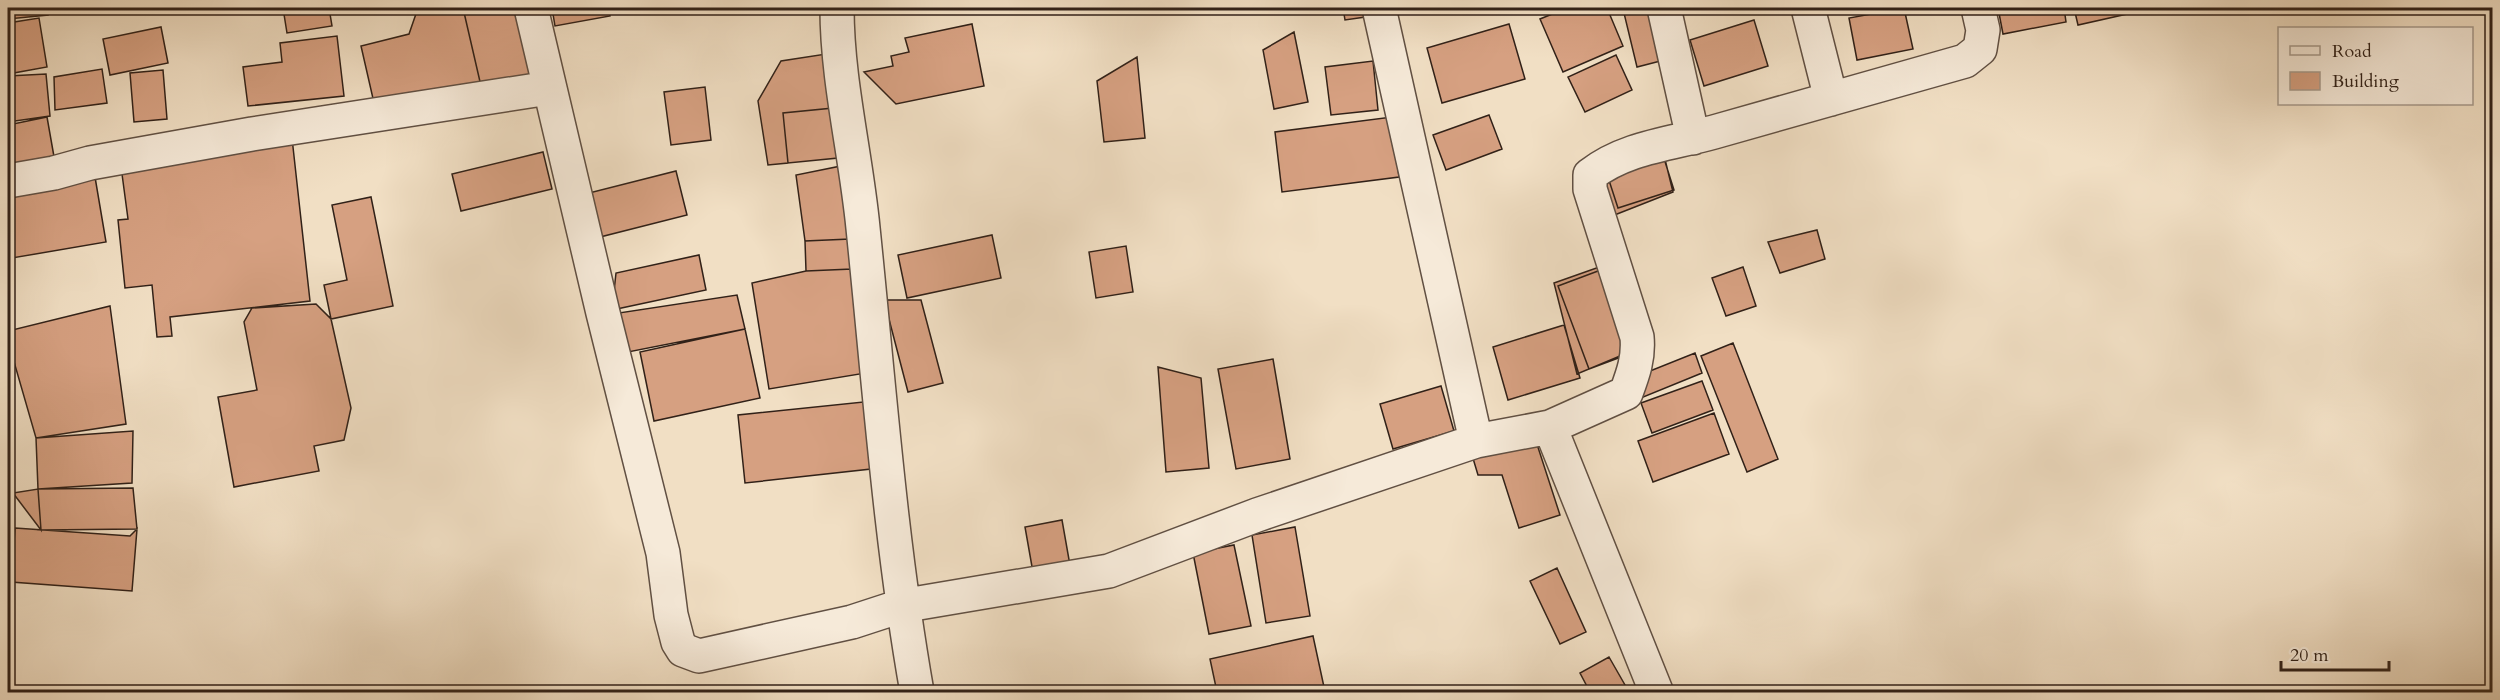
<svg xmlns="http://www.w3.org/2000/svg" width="2500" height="700" font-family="Cardo,serif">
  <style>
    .building { fill: #d6a081; stroke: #312118; stroke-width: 1.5 }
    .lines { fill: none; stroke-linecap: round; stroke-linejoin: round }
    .minor-casing { stroke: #615043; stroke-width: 36 }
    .minor { stroke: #f6ead9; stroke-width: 33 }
  </style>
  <rect width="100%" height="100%" fill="#f1dfc4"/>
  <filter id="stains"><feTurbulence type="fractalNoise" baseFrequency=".00333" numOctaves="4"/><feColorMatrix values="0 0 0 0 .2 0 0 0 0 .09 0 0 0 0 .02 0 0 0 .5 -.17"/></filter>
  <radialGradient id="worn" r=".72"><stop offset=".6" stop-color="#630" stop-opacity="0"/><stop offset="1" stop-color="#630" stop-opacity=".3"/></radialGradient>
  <path class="building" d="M8 8H47L48 15 8 19Z
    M283 8H329L332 26 287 33Z
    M418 8H463L481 86 374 103 361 46 409 34Z
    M463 8H523L538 74 481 86Z
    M552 8H608L610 16 555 26Z
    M1343 8H1371L1372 16 1345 20Z
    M1567 8H1607L1623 46 1563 72 1540 19Z
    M1630 8H1663L1676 57 1637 67 1623 9Z
    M1689 8H1712L1691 14Z
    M1844 8H1874L1845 14Z
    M1904 8 1913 49 1857 60 1849 18Z
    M1998 8H2064L2066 22 2003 34Z
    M2074 8H2154L2078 25Z
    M39 18 47 67 8 74V23Z
    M1754 20 1768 66 1704 86 1690 40Z
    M972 24 984 86 896 104 864 72 893 66 891 56 909 52 905 38Z
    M1509 24 1525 79 1442 103 1427 48Z
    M161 27 168 63 110 75 103 39Z
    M1294 32 1308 102 1274 109 1263 50Z
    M337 36 344 96 248 106 243 67 282 62 280 43Z
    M826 54 833 108 783 113 788 163 768 165 758 101 781 61Z
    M1616 55 1632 90 1585 112 1568 77Z
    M1137 57 1145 138 1104 142 1097 81Z
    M1373 61 1378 110 1331 115 1325 67Z
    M102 69 107 103 55 110 54 77Z
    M163 70 167 119 134 122 130 73Z
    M46 74 50 116 8 122V76Z
    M705 87 711 140 671 145 664 92Z
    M833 108 838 158 788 163 783 113Z
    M1489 115 1502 149 1446 170 1433 135Z
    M47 117 56 168 8 177V125Z
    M1392 117 1399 177 1282 192 1275 132Z
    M292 138 310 301 170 317 172 336 157 337 152 285 125 288 118 220 128 219 120 159Z
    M1662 147 1673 192 1612 216 1603 197 1605 168Z
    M1661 149 1674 190 1618 208 1605 168Z
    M543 152 552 189 461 211 452 174Z
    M841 166 850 239 805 241 796 175Z
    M676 171 687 215 600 237 589 193Z
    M95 177 106 242 12 258 8 230V192Z
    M371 197 393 306 331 319 324 285 347 280 332 205Z
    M1817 230 1825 259 1780 273 1768 242Z
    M992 235 1001 278 907 298 898 255Z
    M850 239 852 269 806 271 805 241Z
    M1126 246 1133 292 1096 298 1089 252Z
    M699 255 706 290 612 310 616 273Z
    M1605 265 1632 351 1577 374 1554 283Z
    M1743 267 1756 306 1726 316 1712 278Z
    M1606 268 1637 351 1589 369 1558 286Z
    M852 269 866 373 769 389 752 283 806 271Z
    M737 295 745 329 623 353 612 314Z
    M884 300H921L943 383 908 392Z
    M316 304 331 319 351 408 344 440 314 446 319 471 234 487 218 397 257 390 244 322 252 308Z
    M110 306 126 424 36 438 8 341V331Z
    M1564 325 1580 378 1508 400 1493 347Z
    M745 329 760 398 654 421 640 352Z
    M1733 343 1778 459 1747 472 1701 356Z
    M1695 353 1702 373 1636 400 1635 377Z
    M1273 359 1290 459 1236 469 1218 369Z
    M1158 367 1201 378 1209 468 1166 472Z
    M1702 381 1713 410 1652 433 1641 403Z
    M1441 386 1454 431 1393 449 1380 404Z
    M873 401 880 468 745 483 738 415Z
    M1714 413 1729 454 1653 482 1638 441Z
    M133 431 132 483 38 489 36 438Z
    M1534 435 1560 515 1519 528 1502 475H1478L1472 455Z
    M133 488 137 529 41 530 38 489Z
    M38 489 41 530 13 493Z
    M1062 520 1071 571 1034 578 1025 527Z
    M1295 527 1310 616 1266 623 1252 535Z
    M15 528 130 536 137 529 132 591 11 582Z
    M1234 545 1251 626 1209 634 1193 553Z
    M1557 568 1586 632 1560 644 1530 581Z
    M1313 636 1324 687 1296 692H1217L1210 659Z
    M1609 657 1629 692H1590L1580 673Z"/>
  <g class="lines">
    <g class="minor-casing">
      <path id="minor" d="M531 8 603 313 663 553 671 615 678 642 683 650 699 656 852 622 901 606 1109 571 1257 515 1476 441 1550 427 1626 393C1633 374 1639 358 1637 337L1590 189V175C1626 147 1671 144 1714 132 1797 108 1881 85 1965 61L1980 49 1983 30 1978 8
        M837 8C837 81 856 155 863 228 879 383 890 539 917 692
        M1379 8 1476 441
        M1664 8 1693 138
        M1808 8 1831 99
        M8 181 54 173 90 163 252 134 549 88
        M1550 427 1656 691"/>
    </g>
    <use href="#minor" class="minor"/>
  </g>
  <rect width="2500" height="700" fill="none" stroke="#f1dfc4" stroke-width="30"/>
  <rect x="9" y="9" width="2482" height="682" fill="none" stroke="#312118" stroke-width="3"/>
  <rect x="15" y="15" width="2470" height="670" fill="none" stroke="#312118" stroke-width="1.5"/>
  <rect x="2278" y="27" width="195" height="78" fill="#f6ead9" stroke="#a79a8c" stroke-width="1.5"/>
  <rect x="2290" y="46" width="30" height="9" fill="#f6ead9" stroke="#a79a8c" stroke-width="1.5"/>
  <text x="2332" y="57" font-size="18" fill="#312118">Road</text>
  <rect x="2290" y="72" width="30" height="18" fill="#d6a081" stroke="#a79a8c" stroke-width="1.5"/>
  <text x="2332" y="87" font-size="18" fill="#312118">Building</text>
  <path d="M2281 661v9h108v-9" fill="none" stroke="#312118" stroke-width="3"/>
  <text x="2290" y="661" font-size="18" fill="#312118" stroke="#f6ead9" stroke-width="4.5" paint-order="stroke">20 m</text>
  <rect width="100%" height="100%" filter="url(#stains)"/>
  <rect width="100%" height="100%" fill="url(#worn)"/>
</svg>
